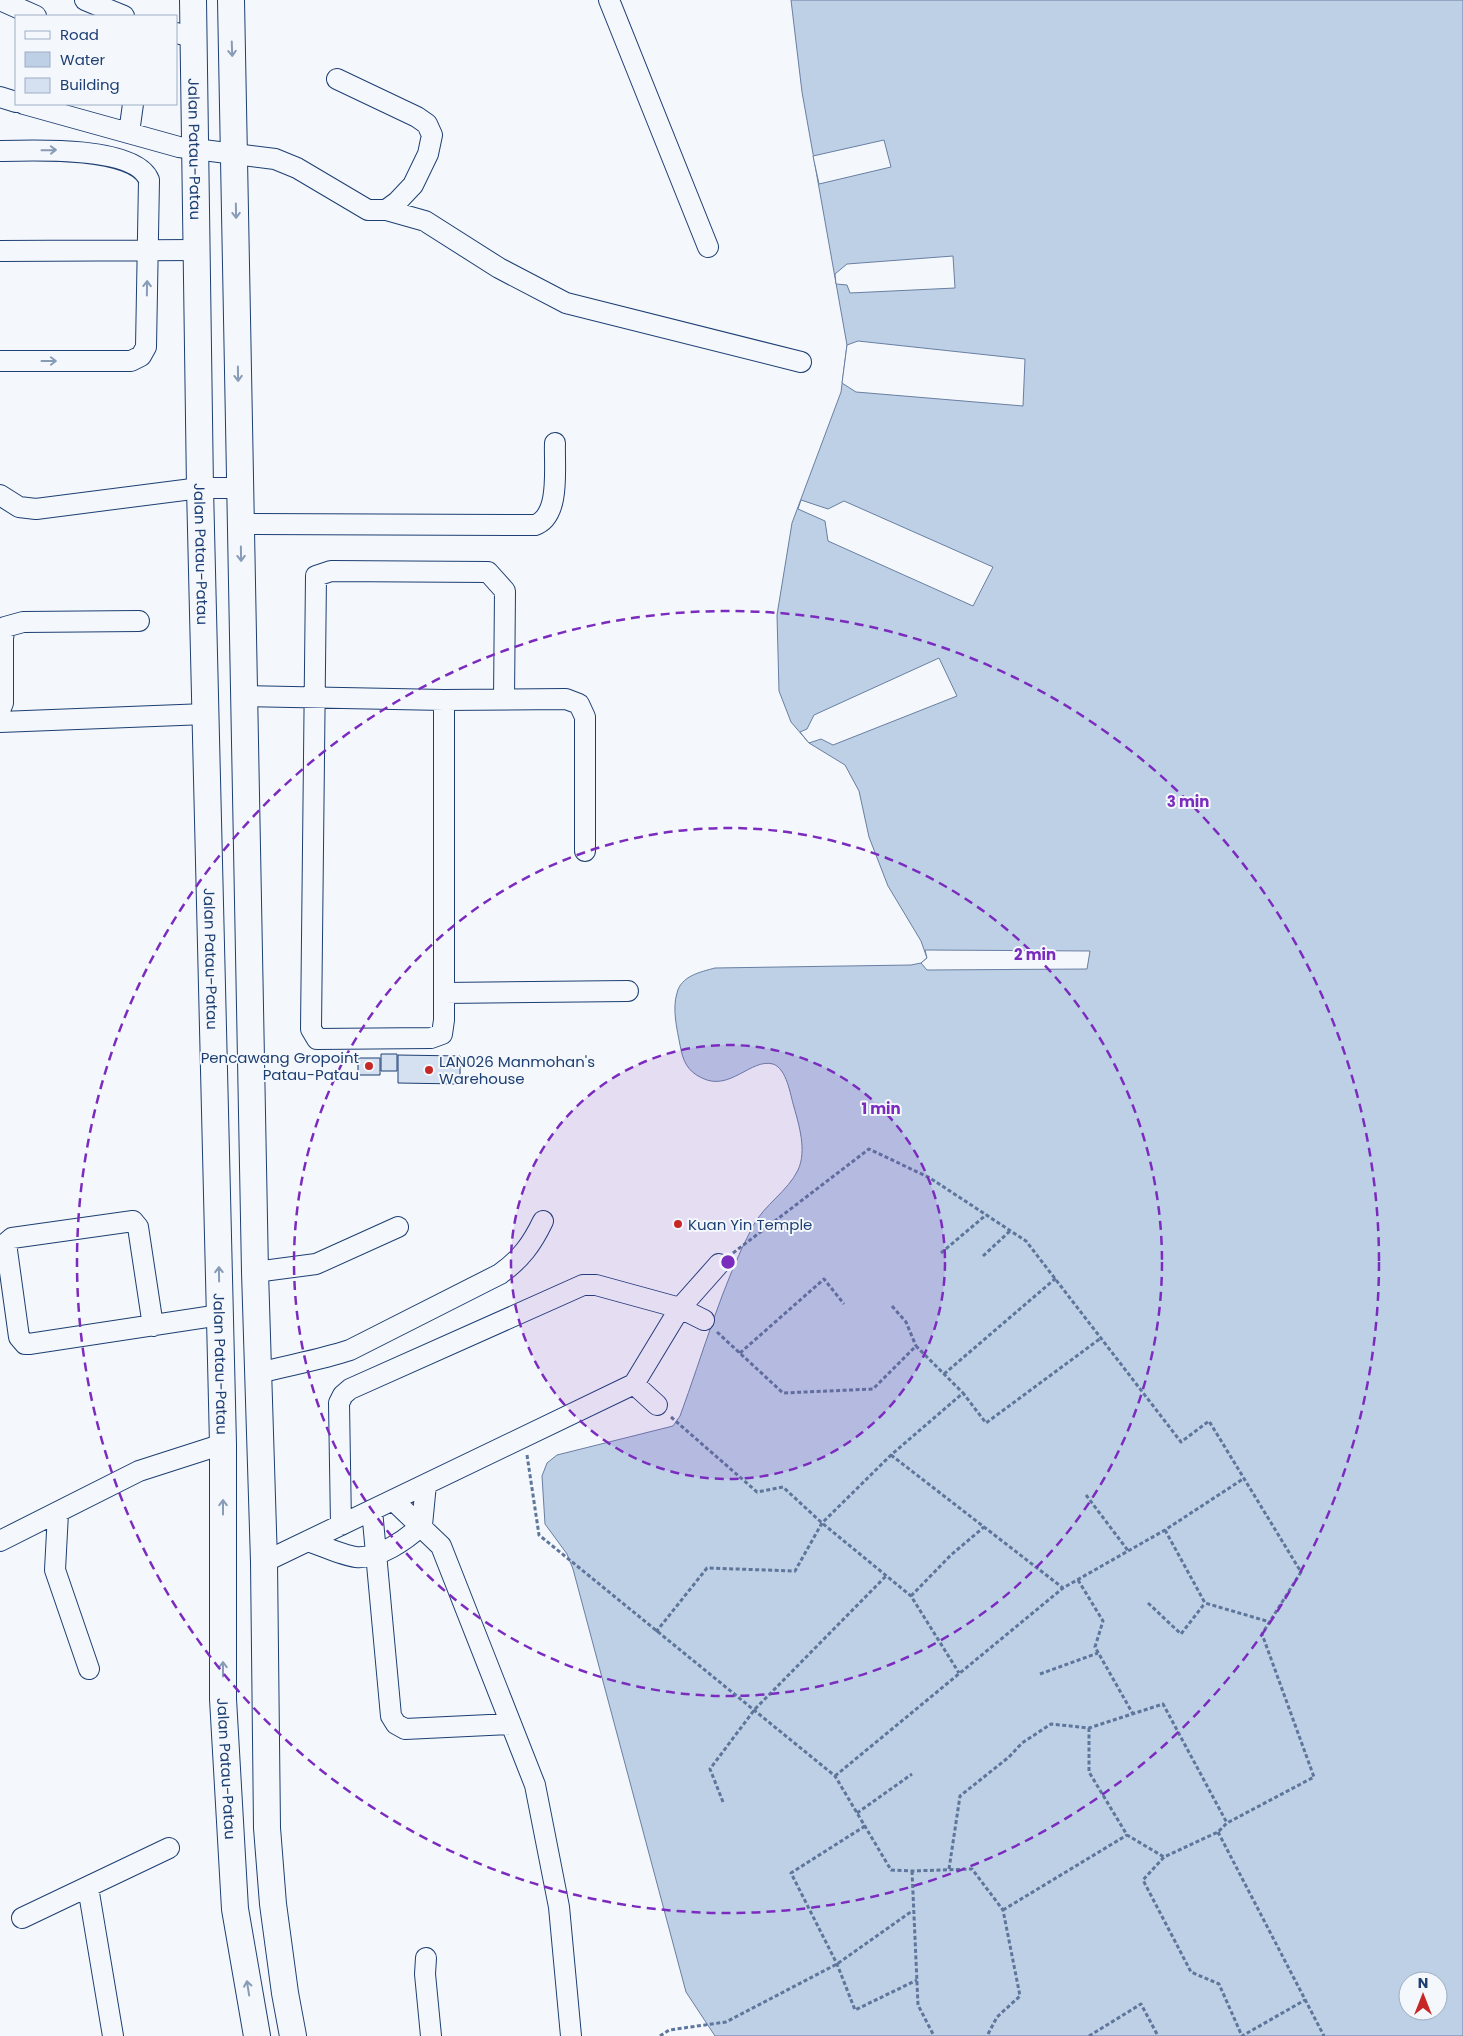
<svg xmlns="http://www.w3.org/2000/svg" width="1463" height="2036" font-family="Poppins,sans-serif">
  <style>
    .water { fill: #bed0e5; stroke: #687fa3; fill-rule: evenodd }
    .pier { fill: #f4f7fb; stroke: #687fa3 }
    .building { fill: #d5e0f0; stroke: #1d3f73 }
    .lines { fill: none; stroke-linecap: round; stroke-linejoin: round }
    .minor-casing { stroke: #1d3f73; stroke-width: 22 }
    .major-casing { stroke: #1d3f73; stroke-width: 28 }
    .path { stroke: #5e769c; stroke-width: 3; stroke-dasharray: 4 2.5; stroke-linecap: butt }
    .minor { stroke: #f4f7fb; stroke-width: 20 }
    .major { stroke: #f4f7fb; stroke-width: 26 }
    .oneway { stroke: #889bb7 }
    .ring { fill: none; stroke: #7b2cbf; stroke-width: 2.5; stroke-dasharray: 9 6 }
    .poi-dot { fill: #c62828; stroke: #f4f7fb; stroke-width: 2 }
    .labels { text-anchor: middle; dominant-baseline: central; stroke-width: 4; stroke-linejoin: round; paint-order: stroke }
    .street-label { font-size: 15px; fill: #1d3f73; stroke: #f4f7fb }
    .poi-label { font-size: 15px; fill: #1d3f73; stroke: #f4f7fb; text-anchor: start }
    .centre { fill: #7b2cbf; stroke: #f4f7fb; stroke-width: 2.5 }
    .ring-label { font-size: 15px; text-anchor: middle; font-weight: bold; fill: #7b2cbf; stroke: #f4f7fb; stroke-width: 4; stroke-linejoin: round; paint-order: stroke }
  </style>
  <rect width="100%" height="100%" fill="#f4f7fb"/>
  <path class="water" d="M791 0H1463V2036H715L686 1992 573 1569 567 1554 545 1524 542 1476 547 1463 557 1455 673 1426 680 1416C703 1354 722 1284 753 1226 764 1205 788 1191 798 1170 807 1151 799 1125 794 1107 790 1094 787 1069 773 1064 751 1058 730 1092 702 1078 687 1071 683 1061 680 1045 677 1029 672 1009 677 993 681 976 700 972 715 968L911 965 921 963 927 958 921 941 888 886 869 837 859 791 845 765 809 743 791 722 779 691 777 615 792 523 841 392 847 345 802 92ZM1408 1981H1438V2011H1408Z"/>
  <path class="pier" d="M884 140 891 167 819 184 813 156Z
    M953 256 955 288 850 293 847 285 836 284 835 274 847 264Z
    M858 341 1025 359 1023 406 856 392 842 383 847 345Z
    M801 500 828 509 844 501 993 567 973 606 828 541 825 521 798 509Z
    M939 658 957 696 833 745 821 739 809 743 800 732 807 729 814 715Z
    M925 950 1090 951 1087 969 927 970 921 963 927 958Z"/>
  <path class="building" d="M381 1054H397V1071H381Z
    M398 1055 460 1056V1084L398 1083Z
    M358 1058H380V1075H358Z"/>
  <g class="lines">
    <g class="minor-casing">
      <path id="minor" d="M0 0 36 16
        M85 0 124 16
        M609 0 708 247
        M176 33 193 37
        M0 97 16 102
        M24 104 179 147 275 159 297 168 368 210H386L397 202 413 185 428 154 432 135 427 124 417 117 337 79
        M129 133 133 104
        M0 151C32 150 136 146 149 180L146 347 141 356 131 361H0
        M386 210 425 221 499 268 566 303 801 362
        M0 251 197 250
        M0 495 19 507 36 509 200 488H239
        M241 524 535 525C561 516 554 467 555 443
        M244 696 444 700 566 699 579 704 585 717V851
        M444 700V1020L442 1034 431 1038 317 1039 311 1029 316 576 331 571 488 572 505 591 504 699
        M0 710 3 703V638L5 627 23 622 139 621
        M0 722 206 714
        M444 993 628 991
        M255 1272 316 1264 398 1227
        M704 1320 680 1308 719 1264
        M153 1326 138 1227 133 1221 12 1238 6 1243 19 1337 25 1344H29L220 1315
        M259 1373C289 1365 320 1360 350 1350L500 1274C521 1259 532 1244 543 1221
        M393 1500 441 1546 535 1785 559 1907 571 2036
        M372 1510 391 1716 396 1724 405 1729 511 1724
        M58 1513 55 1570 89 1669
        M341 1525 339 1403 343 1395 350 1389 583 1285H596L680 1308 634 1384 657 1405
        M0 1541 139 1471 223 1444
        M308 1541C323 1546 341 1555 356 1557 379 1559 406 1540 422 1525L426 1484
        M264 1562 634 1384
        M88 1887 113 2036
        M22 1918 169 1848
        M426 1958 425 1974 431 2036"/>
    </g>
    <g class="major-casing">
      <g id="major">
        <path id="s1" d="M193 0 200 488 223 1444V1699L235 1909 257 2036"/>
        <path d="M231 0 255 1272 264 1562 267 1828 273 1904 285 1993 293 2036"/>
      </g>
    </g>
    <path class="path" d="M733 1253 869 1149 930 1178 1026 1241 1181 1442 1209 1421 1301 1572 1262 1634 1314 1777 1227 1823 1218 1832 1164 1857 1143 1880 1191 1972 1219 1984 1242 2036 1305 2000
      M941 1253 986 1215
      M983 1256 1010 1231
      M892 1306 906 1322 916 1346
      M717 1332 783 1393 873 1389 916 1346 963 1393
      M740 1353 824 1279 844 1304
      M944 1374 1056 1278
      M671 1417 757 1492 783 1487 822 1523 911 1596 959 1673
      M527 1455 539 1535 835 1776 891 1870 912 1871 972 1869 1003 1910 1020 1996 997 2017 987 2036
      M891 1455 1063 1588
      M1086 1495 1129 1552
      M1165 1530 1205 1603 1270 1622
      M1078 1580 1103 1621 1095 1647 1133 1714
      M911 1596 951 1555 984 1527
      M1148 1603 1181 1634 1205 1603
      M656 1632 707 1568 795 1571 822 1523 891 1455 963 1393 986 1423 1101 1338
      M1040 1674 1098 1653
      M1089 1728V1772L1127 1835 1164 1857
      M835 1776 1063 1588 1165 1530 1243 1479
      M723 1802 710 1769 755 1709 887 1575
      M857 1813 912 1774
      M865 1826 791 1873 837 1964 855 2010 917 1980
      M1218 1832 1324 2036
      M949 1869 960 1796 1009 1757 1022 1743 1051 1724 1089 1728 1163 1704 1227 1823
      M912 1871 918 2005 934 2036
      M1003 1910 1127 1835
      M660 2036 669 2030 726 2022 837 1964 912 1911
      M1089 2036 1141 2004 1158 2036"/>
    <use href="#minor" class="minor"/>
    <use href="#major" class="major"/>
  </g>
  <defs><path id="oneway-shaft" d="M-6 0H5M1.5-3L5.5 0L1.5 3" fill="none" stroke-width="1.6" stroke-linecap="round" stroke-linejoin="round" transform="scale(1.25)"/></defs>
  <g class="oneway">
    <use href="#oneway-shaft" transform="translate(232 49) rotate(88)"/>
    <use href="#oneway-shaft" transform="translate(49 150) rotate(-1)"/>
    <use href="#oneway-shaft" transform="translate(236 211) rotate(89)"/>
    <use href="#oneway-shaft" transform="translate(147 288) rotate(-89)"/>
    <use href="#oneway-shaft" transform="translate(49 361)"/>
    <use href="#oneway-shaft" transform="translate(238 374) rotate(89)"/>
    <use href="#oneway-shaft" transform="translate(241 554) rotate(89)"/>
    <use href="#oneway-shaft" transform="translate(219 1274) rotate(-91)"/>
    <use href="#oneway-shaft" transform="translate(223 1507) rotate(-90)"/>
    <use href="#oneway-shaft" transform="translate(223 1669) rotate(-90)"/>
    <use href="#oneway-shaft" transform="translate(248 1988) rotate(-99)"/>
  </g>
  <circle cx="728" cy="1262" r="217" fill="#7b2cbf" fill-opacity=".12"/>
  <g class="ring">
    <circle cx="728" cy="1262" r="217"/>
    <circle cx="728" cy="1262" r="434"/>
    <circle cx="728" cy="1262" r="651"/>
  </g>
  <g class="poi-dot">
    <circle cx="369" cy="1066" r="5"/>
    <circle cx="429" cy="1070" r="5"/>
    <circle cx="678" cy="1224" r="5"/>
  </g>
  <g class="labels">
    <g class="street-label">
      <text stroke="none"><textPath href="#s1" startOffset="149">Jalan Patau-Patau</textPath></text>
      <text stroke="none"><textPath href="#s1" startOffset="554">Jalan Patau-Patau</textPath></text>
      <text stroke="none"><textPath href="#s1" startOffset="959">Jalan Patau-Patau</textPath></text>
      <text stroke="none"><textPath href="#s1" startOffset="1364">Jalan Patau-Patau</textPath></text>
      <text stroke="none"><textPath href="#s1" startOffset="1769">Jalan Patau-Patau</textPath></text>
    </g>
    <g class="poi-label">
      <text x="359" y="1057" text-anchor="end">Pencawang Gropoint<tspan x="359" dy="17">Patau-Patau</tspan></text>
      <text x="439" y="1061">LAN026 Manmohan's<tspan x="439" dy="17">Warehouse</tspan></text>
      <text x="688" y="1224">Kuan Yin Temple</text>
    </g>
  </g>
  <circle cx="728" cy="1262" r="8" class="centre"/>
  <g class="ring-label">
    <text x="1188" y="807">3 min</text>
    <text x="1035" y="960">2 min</text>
    <text x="881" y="1114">1 min</text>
  </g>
  <rect x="15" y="15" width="162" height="90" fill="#f4f7fb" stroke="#9eadc5"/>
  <rect x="25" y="31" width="25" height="8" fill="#f4f7fb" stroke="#9eadc5"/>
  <text x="60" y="40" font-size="15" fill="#1d3f73">Road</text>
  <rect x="25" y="52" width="25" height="15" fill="#bed0e5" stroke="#9eadc5"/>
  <text x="60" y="65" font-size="15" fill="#1d3f73">Water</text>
  <rect x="25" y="78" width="25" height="15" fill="#d5e0f0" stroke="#9eadc5"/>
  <text x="60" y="90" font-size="15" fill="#1d3f73">Building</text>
  <g transform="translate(1423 1996)"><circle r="24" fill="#f4f7fb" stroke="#9eadc5"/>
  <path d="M0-4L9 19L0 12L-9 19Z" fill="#c62828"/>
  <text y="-8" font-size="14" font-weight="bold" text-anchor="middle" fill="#1d3f73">N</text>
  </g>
</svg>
